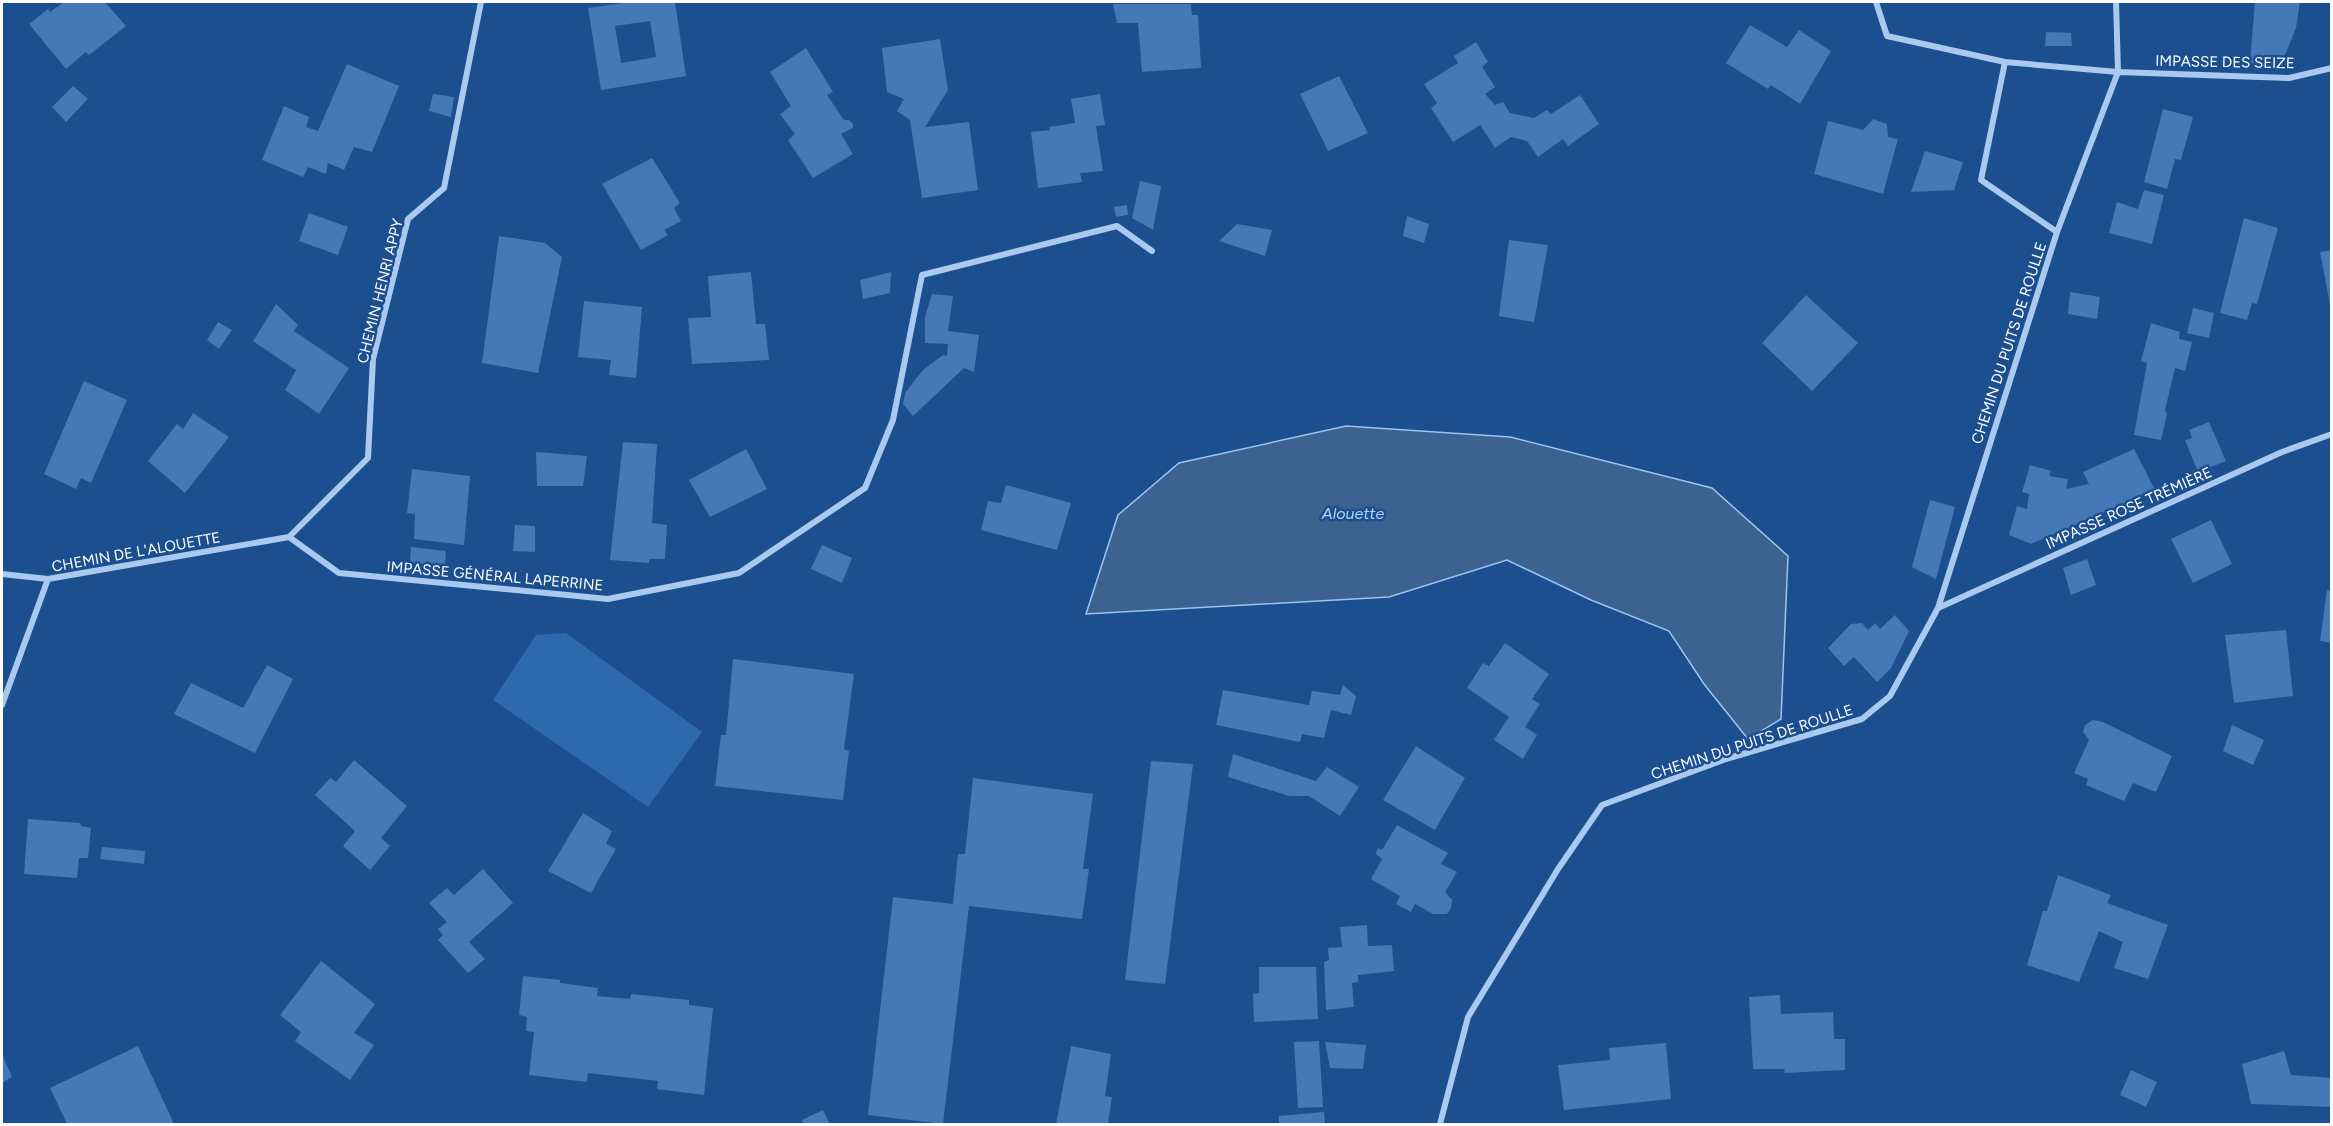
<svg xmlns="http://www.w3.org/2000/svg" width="2333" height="1126" font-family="Figtree,sans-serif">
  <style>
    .green { fill: #2e69ad }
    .water { fill: #3c6290; stroke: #9cc4f0; stroke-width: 1.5 }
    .building { fill: #4478b7; fill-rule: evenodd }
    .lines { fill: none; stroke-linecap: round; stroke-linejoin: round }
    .street { stroke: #a9c9ee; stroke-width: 6 }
    .labels { text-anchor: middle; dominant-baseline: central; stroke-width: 5; stroke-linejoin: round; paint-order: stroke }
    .street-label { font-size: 15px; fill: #fff; stroke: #1b4f8f }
    .water-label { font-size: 16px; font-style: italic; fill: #b5d3f5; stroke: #1b4f8f }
  </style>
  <rect width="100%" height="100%" fill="#1b4f8f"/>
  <path class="green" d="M566 633 702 732 648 807 493 700 536 635Z"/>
  <path class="water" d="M1346 426 1510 437 1712 488 1788 556 1781 719 1748 739 1704 684 1669 631 1591 600 1507 560 1389 597 1086 614 1118 515 1179 463Z"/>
  <path class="building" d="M64 2H105L126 26 89 55 86 52 66 69 29 24 48 9 50 12Z
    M630 2H675L686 76 601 90 588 8ZM650 21 656 57 621 63 615 26Z
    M2255 2H2300L2296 28 2281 65 2250 63Z
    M1113 4H1191L1192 15H1198L1201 68 1142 72 1138 23H1117Z
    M1750 25 1787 47 1799 30 1831 51 1800 104 1771 85 1768 89 1726 63Z
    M2046 32 2071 33 2072 46H2045Z
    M940 39 948 90 925 127 969 122 978 190 922 198 910 120 897 111 904 99 887 92 882 48Z
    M1476 42 1488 62 1482 67 1495 87 1485 94 1495 105 1503 102 1510 113 1534 118 1547 110 1551 114 1580 95 1599 124 1568 146 1563 139 1538 157 1527 141 1511 137 1495 148 1480 125 1453 142 1431 108 1437 103 1424 84 1458 63 1454 56Z
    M806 48 833 92 827 95 844 120H849L853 124V128L841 134 853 154 813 178 788 140 795 134 780 114 791 106 770 72Z
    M347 64 399 86 372 152 354 147 344 170 328 163 326 174 308 167 303 177 262 160 284 106 309 117 306 127 318 131Z
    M1339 76 1368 133 1328 151 1300 94Z
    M73 86 88 99 66 122 52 107Z
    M433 94 454 97 451 117 429 111Z
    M1100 94 1105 125 1096 126 1103 171 1080 173 1082 182 1038 188 1031 132 1050 130 1049 127 1075 123 1071 99Z
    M2163 109 2193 117 2181 160 2175 159 2167 189 2144 182Z
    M1873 119 1887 124 1888 137 1898 139 1883 194 1814 174 1828 121 1863 130Z
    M1925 151 1963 162 1954 190 1911 192Z
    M652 158 680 203 674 208 681 221 664 230 668 235 641 250 602 184Z
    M1140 181 1161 186 1153 230 1132 218Z
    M2144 190 2164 195 2152 244 2109 233 2117 202 2138 209Z
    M1127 205 1128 215 1116 217 1114 207Z
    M309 213 348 227 338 255 299 241Z
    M1407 216 1429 224 1424 243 1403 236Z
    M2244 218 2278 228 2257 304 2252 303 2247 320 2220 313Z
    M1237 224 1272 230 1265 256 1219 241Z
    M499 236 545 243 562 257 538 373 482 363Z
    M1509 240 1548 245 1534 322 1499 316Z
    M2332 250V304H2330L2320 252Z
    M751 272 756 324H765L769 360 692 364 688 318 711 317 708 276Z
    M891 272 890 293 863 299 860 280Z
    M2070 292 2100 297 2097 319 2068 314Z
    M932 294 953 296 948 331 979 335 974 372 964 368 913 416 903 404 905 393 923 370 943 355 947 356 948 344 925 343V317Z
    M1806 295 1858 343 1812 391 1762 343Z
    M584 301 642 307 636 378 609 375 611 360 578 357Z
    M276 304 298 325 294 331 349 368 319 414 285 390 296 370 253 341Z
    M2193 308 2214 313 2209 338 2187 333Z
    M218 322 232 330 219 349 207 340Z
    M2151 323 2180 332 2179 339 2192 342 2185 371 2175 368 2165 410 2167 414 2161 440 2134 435 2147 363 2141 361Z
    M84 381 127 400 91 483 81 478 76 489 44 474Z
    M193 413 229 437 185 493 148 461 177 424 183 429Z
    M2209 422 2226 461 2198 472 2185 440 2192 438 2189 430Z
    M623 442 657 444 652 523 667 525 665 559H649V563L610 560Z
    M746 449 767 489 710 517 689 480Z
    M2134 449 2155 490 2031 544 2009 535 2017 506 2027 509 2029 494 2022 492 2030 465 2051 471 2049 476 2068 479 2066 489 2089 484 2083 472Z
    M536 452 587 456 583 486H537Z
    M412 469 470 476 464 545 414 539 415 514 407 513Z
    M1006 485 1071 503 1057 550 981 530 988 501 1001 503Z
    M1930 500 1955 507 1936 579 1912 567Z
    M2211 520 2232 564 2193 583 2171 539Z
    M515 525 535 526V552L513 551Z
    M822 545 852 558 842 583 811 569Z
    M411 547 446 551 445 568 410 562Z
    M2087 559 2096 585 2071 595 2063 568Z
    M2327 590 2332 591V643L2320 641Z
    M1895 615 1909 631 1891 668 1877 682 1854 657 1844 666 1828 648 1851 624 1862 623 1868 630 1875 623 1880 629Z
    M2286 630 2293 696 2234 703 2225 635Z
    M1505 643 1549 674 1532 699 1540 704 1525 727 1537 735 1523 759 1494 740 1509 717 1467 688 1483 663 1489 666Z
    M733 659 854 674 844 749 849 751 843 800 715 786 721 735H726Z
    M267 665 293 679 255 753 174 714 191 683 243 708Z
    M1343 685 1356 696 1351 715 1331 710 1324 738 1302 734 1300 742 1216 725 1223 690 1309 705 1312 691 1340 695Z
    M2093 720 2103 722 2172 756 2156 792 2133 783 2124 801 2086 785 2088 779 2074 773 2089 740 2083 732 2085 725Z
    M2232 725 2264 740 2253 765 2223 751Z
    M1416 746 1465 778 1435 830 1383 800Z
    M1233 754 1316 781 1327 767 1359 787 1340 816 1309 796H1289L1228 777Z
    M354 760 407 806 381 838 390 846 370 870 343 846 355 831 315 795 330 778 336 782Z
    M1151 761 1193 764 1165 984 1125 980Z
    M973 778 1093 794 1083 869H1089L1082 919 969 906 943 1124 868 1115 893 897 953 904 958 854H965Z
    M583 813 612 831 606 844 616 849 591 893 548 871Z
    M28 819 80 823 81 826 91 828 88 858H79L77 878 24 874Z
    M1397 825 1448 853 1441 864 1457 872 1445 892 1452 900 1451 908 1447 914H1433L1415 904 1411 912 1396 904 1400 896 1371 879 1382 859 1376 854 1378 848 1382 850Z
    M102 847 145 851 144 864 100 859Z
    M483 869 513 903 469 942 485 959 468 973 438 940 443 935 438 929 447 922 429 903 447 888 454 895Z
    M2058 875 2111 895 2107 903 2168 925 2148 979 2114 968 2123 942 2099 931 2079 982 2027 965 2043 911H2047Z
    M1367 925 1368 946 1392 945 1394 971 1358 975V982L1352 983 1354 1007 1326 1010 1324 962 1329 960 1328 948 1342 947 1340 927Z
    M321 961 375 1004 354 1033 374 1045 350 1080 295 1041 301 1032 280 1015Z
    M1259 967H1316L1318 1019 1254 1022 1253 994 1259 993Z
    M523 976 560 980V983L598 988 597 996 630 999 631 994 689 1000V1005L713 1008 704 1095 657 1089 658 1081 588 1073 587 1082 529 1075 534 1032 526 1031 527 1017 519 1015Z
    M1780 995 1781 1014 1833 1012 1834 1039H1845V1070L1784 1073 1785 1069H1753L1749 997Z
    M1319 1041 1323 1107 1298 1108 1294 1042Z
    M1325 1042 1366 1045 1363 1069 1330 1068Z
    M1666 1043 1671 1099 1564 1110 1558 1065 1610 1060 1609 1048Z
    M138 1046 174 1124H67L50 1088Z
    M1071 1046 1111 1054 1105 1096 1112 1097 1108 1124H1056Z
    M2284 1051 2291 1075 2332 1078V1107L2251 1104 2242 1064Z
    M2 1054 12 1077 2 1083Z
    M2131 1070 2157 1082 2146 1107 2120 1095Z
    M823 1110 830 1124H804L802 1120Z
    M1324 1112 1325 1124H1279V1116Z"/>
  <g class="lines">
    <path class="street" d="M1876 2 1887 36 2005 62 2118 72 2289 78 2332 68
      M2005 62 1981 180 2057 232
      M289 537 339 573 608 599 739 573 865 488 893 420 922 275 1117 226 1152 251
      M289 537 368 458 373 359 408 219 444 188 481 2
      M2 574 48 579
      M1938 608 2282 452 2332 434
      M2 705 48 579 289 537
      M1440 1124 1468 1017 1558 869 1602 805 1726 759 1862 719 1890 696 1938 608 2057 232 2118 72 2116 2"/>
  </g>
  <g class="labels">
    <g class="street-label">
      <text transform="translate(2225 62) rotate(1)">IMPASSE DES SEIZE</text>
      <text transform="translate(380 291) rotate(-76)">CHEMIN HENRI APPY</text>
      <text transform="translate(2009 343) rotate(-72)">CHEMIN DU PUITS DE ROULLE</text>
      <text transform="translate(2129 508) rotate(-24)">IMPASSE ROSE TRÉMIÈRE</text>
      <text transform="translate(136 552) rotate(-10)">CHEMIN DE L'ALOUETTE</text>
      <text transform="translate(495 576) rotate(5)">IMPASSE GÉNÉRAL LAPERRINE</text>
      <text transform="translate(1752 742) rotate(-18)">CHEMIN DU PUITS DE ROULLE</text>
    </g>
    <g class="water-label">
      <text x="1353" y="513">Alouette</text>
    </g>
  </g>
  <rect width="2333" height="1126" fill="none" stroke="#ffffff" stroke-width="6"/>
</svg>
